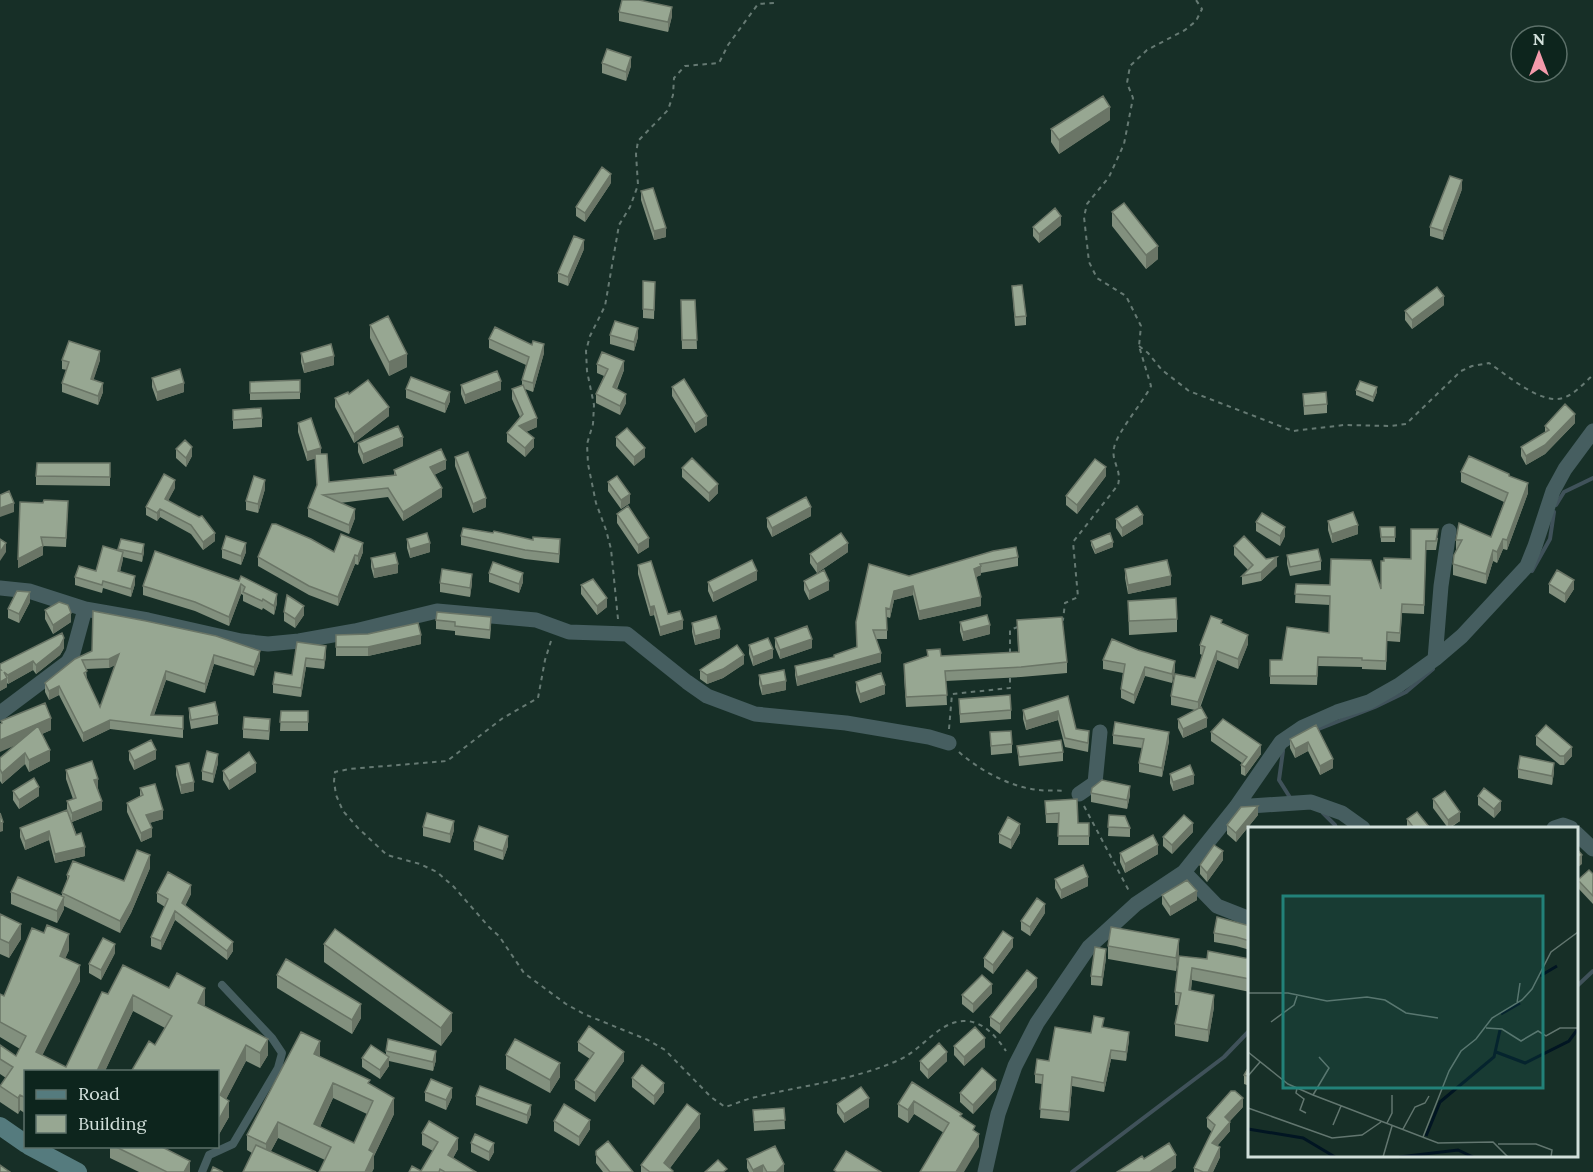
<svg xmlns="http://www.w3.org/2000/svg" width="1593" height="1172" font-family="Lora,serif">
  <style>
    .lines { fill: none; stroke-linecap: round; stroke-linejoin: round }
    .stream { stroke: #40525a; stroke-width: 4 }
    .path { stroke: #667a73; stroke-width: 2; stroke-dasharray: 4.5 4.5; stroke-linecap: butt }
    .lane { stroke: #465e60; stroke-width: 8 }
    .street { stroke: #465e60; stroke-width: 15 }
    .secondary { stroke: #557b7e; stroke-width: 18 }
    .wall { fill: #82907e; fill-rule: evenodd }
    .shaded-wall { fill: #6a7566 }
    .building { fill: #97a792; stroke: #6a7566; stroke-width: 1.5; fill-rule: evenodd }
    .inset-river { fill: none; stroke: #011522; stroke-width: 3 }
    .inset-road { fill: none; stroke: #62766f; stroke-width: 1.5 }
    .view { fill: #228179; fill-opacity: 0.15; stroke: #228179; stroke-width: 3 }
    .inset-edge { fill: none; stroke: #d2e0db; stroke-width: 3 }
  </style>
  <rect width="100%" height="100%" fill="#172f27"/>
  <g class="lines">
    <path class="stream" d="M1556 505 1564 492 1593 478
      M1532 571 1550 539 1554 512
      M1316 730 1375 707 1406 692 1433 669
      M1283 751 1279 780 1291 799
      M1323 813 1335 825 1336 828
      M1576 987 1593 971
      M1072 1172 1224 1057 1250 1030"/>
    <path class="path" d="M1139 346 1148 353 1162 370 1189 391 1293 431 1344 425 1391 426 1406 424 1461 371 1472 366 1489 363C1507 375 1541 405 1563 398 1575 394 1584 383 1593 375
      M618 619 611 549 606 530 596 503 588 464 587 444 593 424 594 405 587 371 586 351 590 336 605 306 619 225 630 207 638 185 636 154 638 141 668 110 673 95 674 78 685 66 719 63 728 45 758 4 775 3 776 0
      M1061 620H1063L1065 603 1078 597 1073 542 1118 485C1122 469 1111 462 1114 448 1117 432 1142 404 1151 386L1139 346 1141 326 1126 296 1097 278 1089 262 1084 217 1087 204 1109 177 1124 144 1133 98 1127 83 1130 66 1147 50 1185 30 1196 21 1202 9 1196 0
      M551 641 545 660 538 698 503 718 447 761 349 769 335 772 334 781 336 795 343 811 358 828 387 855 420 864 437 872 454 887 489 927 499 936 524 973 566 1004 584 1014 648 1040 665 1050 711 1097 725 1107C736 1104 745 1099 756 1097 804 1085 856 1080 901 1059 922 1049 939 1022 963 1021 982 1020 996 1036 1006 1051
      M1010 653V630L1020 626
      M949 729 952 694 1010 688V677
      M959 752C979 770 1010 787 1038 790 1047 791 1057 790 1066 791
      M1084 806 1129 891"/>
    <path class="lane" d="M202 1172 209 1155 233 1144 278 1068 282 1053 272 1038 222 985"/>
    <path class="street" d="M0 588 29 591 85 609 148 620 241 641 268 644 299 641 355 631 437 611 536 620 569 632 627 634 687 682 707 696 755 714 846 723 929 737 949 743
      M1435 659 1441 586 1449 531
      M0 713 68 662 73 653 85 609
      M1079 794 1095 783 1100 732
      M1236 807 1311 802 1342 813 1363 828
      M1554 828 1563 825 1571 828
      M1576 833 1593 849
      M1184 872 1217 906 1250 919
      M985 1172 998 1114 1015 1066 1037 1023 1089 947 1136 904 1184 872 1236 807 1281 742 1303 727 1337 712 1369 702 1399 685 1435 659 1462 636 1527 566 1535 546 1553 491 1565 469 1593 431"/>
    <path class="secondary" d="M0 1126 26 1144
      M29 1146 78 1172"/>
  </g>
  <path class="wall" d="M619 12 672 16 668 32 619 21Z
    M602 63 631 66 626 81 602 73Z
    M1110 120 1059 154 1051 142V129Z
    M611 183 585 222 576 216V207Z
    M1462 189 1443 240 1430 236V227Z
    M641 191 666 237 654 240 641 200Z
    M1112 212 1158 259 1146 269 1112 226Z
    M1061 225 1039 243 1033 236V227Z
    M584 249 568 286 558 282V273Z
    M643 281 655 282 654 319 643 318Z
    M1012 286 1026 316V325L1015 326Z
    M695 300 697 349H682L681 309Z
    M1444 305 1412 329 1405 320V311Z
    M370 325 407 367 389 376 370 338Z
    M610 335 638 337 634 351 610 344Z
    M489 339 532 345 544 353 533 392 525 389 537 427 526 432 534 447 525 457 507 442V433L520 417 512 399V389L522 385V380L526 365 489 348Z
    M301 353 334 365 304 373 301 362Z
    M62 360H100L93 380 103 392 98 405 62 392V383L67 370 62 369Z
    M597 364 624 370 617 389 626 403 620 415 596 403V394L604 376 597 373Z
    M152 378 184 392 157 401 152 387Z
    M300 380V399L250 400V382Z
    M461 385 501 390 465 404 461 394Z
    M672 387 707 425 695 433 672 396Z
    M406 389 450 401 445 413 406 398Z
    M1356 390 1377 392 1373 402 1356 395Z
    M349 394 389 416 354 443 335 407V398Z
    M1303 394 1327 404V413L1304 415Z
    M233 410 262 418V427L233 429Z
    M298 423 321 454 329 482 394 475V470L446 469 434 475 442 497 403 521 388 497 340 503 355 518 349 534 308 517V508L317 486 315 458 307 461 298 432Z
    M1575 423 1545 454 1526 465 1521 456V447L1545 433V426Z
    M616 437 645 457 634 466 616 446Z
    M358 443 403 446 363 464 358 452Z
    M176 449 192 456 186 467 176 458Z
    M455 457 486 507 473 513 455 466Z
    M110 463V486L36 485V476Z
    M682 468 718 493 709 502 682 477Z
    M1461 472 1509 476 1528 493 1507 550 1503 549 1497 563 1493 561 1486 584 1453 575V564L1456 550V540L1491 537 1504 502 1461 482Z
    M1106 476 1077 514 1066 505V496Z
    M608 482 630 503 621 509 608 491Z
    M175 488 168 500 215 541 203 550 191 534 160 517 157 521 146 515V507Z
    M265 489 258 513 246 510V501Z
    M68 501 66 547 43 546V555L18 568 43 503Z
    M617 514 649 547 638 554 617 523Z
    M811 516 772 537 767 527V518Z
    M1116 519 1143 524 1122 537 1116 528Z
    M1328 521 1358 534 1332 543 1328 530Z
    M1256 522 1285 536 1280 546 1256 531Z
    M1380 527H1395V542H1381Z
    M1411 529 1438 538 1436 550H1426L1424 614 1402 613 1400 642 1387 641 1386 670 1362 669V667L1318 666 1317 685 1270 684V660H1282L1329 633 1330 605 1295 603 1296 584 1381 589 1411 559Z
    M461 536 560 548 559 563 525 559 461 545Z
    M407 539 430 552 410 558 407 548Z
    M1091 541 1113 547 1095 554 1091 545Z
    M1234 546 1266 559 1277 566 1261 581 1242 585V576L1248 570 1234 555Z
    M118 549 144 552 142 562 123 557 120 572 135 584 131 597 103 588 102 593 75 585V577L96 571 118 551Z
    M222 549 246 552 241 565 222 558Z
    M334 552H363L358 565 355 564 338 606 309 595 258 566V557Z
    M848 552 817 573 810 563V554Z
    M1287 555 1321 561V570L1290 576 1287 564Z
    M1018 557V566L981 573V575L976 577 981 606 919 620 913 595 894 600 890 618 887 617V639H876L881 662 797 686 795 675V666L834 657V655L857 647 909 576Z
    M371 558 398 573 374 578 371 567Z
    M638 565 668 614 683 629 660 636 654 615 650 616 638 574Z
    M1125 569 1171 585 1128 594 1125 578Z
    M489 573 523 582 519 593 489 582Z
    M757 580 713 602 708 591V582Z
    M239 581 277 603 274 615 263 608 262 610 243 601V595L241 594 229 626 195 611 143 595V586Z
    M804 581 829 590 809 600 804 590Z
    M440 583H472L470 597 440 592Z
    M1549 584 1574 589 1565 603 1549 593Z
    M581 585 607 607 597 615 581 594Z
    M1128 601 1177 619V632L1129 635Z
    M30 602 19 623 8 618V609Z
    M45 610 71 622 53 634 45 619Z
    M93 611 260 660 254 676 214 664 205 693 166 680 154 715 183 716V738L110 729 83 742 59 695 49 700 45 692V683L92 651ZM115 665 100 707 87 680 86 669 109 668Z
    M284 612 304 615 295 628 284 621Z
    M436 620 491 626 490 639 455 635V631L436 629Z
    M1017 620 1067 662V673L1021 677 946 681 947 705 906 707 904 674 927 656V650L941 656 1018 652Z
    M960 622 990 634 963 641 960 631Z
    M692 623 720 638 695 645 692 632Z
    M1222 624 1248 644 1238 669 1217 660 1200 708 1207 727 1183 738 1178 728V719L1195 710 1171 705V696L1195 678 1202 655 1200 654V645Z
    M336 635 421 644 368 656H336Z
    M775 638 812 648 780 659 775 647Z
    M297 642 326 655 324 669 306 667 301 697 273 693V684L292 675Z
    M749 645 773 658 753 666 749 654Z
    M64 648 60 655 36 674 33 670 8 684 7 683V687L0 691V664Z
    M1138 650 1175 670 1172 683 1145 676 1134 704 1121 698V689L1123 673 1103 669V660Z
    M744 664 723 678 707 684 700 679V670Z
    M759 675 786 690 762 695 759 684Z
    M856 682 885 694 860 703 856 691Z
    M1068 696 1076 729 1089 740 1088 752 1065 747 1058 720 1026 730 1023 719V710Z
    M959 699 1011 710V719L960 723Z
    M189 708 218 715V724L191 729 189 717Z
    M281 711H308V731H280Z
    M1 721 51 730 42 734 50 761 29 772 25 764 2 784 0 781V758L15 745 1 724Z
    M1316 725 1333 768 1320 775 1308 751 1295 758 1290 748V739Z
    M270 728 269 740 243 738V729Z
    M990 732 1012 744V753L991 755Z
    M1211 732 1261 754 1245 776 1241 774V765L1242 763 1211 741Z
    M1113 735 1169 741 1162 777 1139 772V763L1142 748 1113 744Z
    M1536 736 1572 756 1564 765H1560L1536 745Z
    M1017 746 1063 752V761L1019 766Z
    M129 751 156 759 134 770 129 760Z
    M218 763 213 783 202 780V771Z
    M176 766 194 791 181 794 176 775Z
    M1518 769 1554 772 1552 785 1518 778Z
    M66 770 98 788 102 810 72 822 67 810V801L73 799 66 779Z
    M223 771 256 772 229 790 223 780Z
    M1170 774 1194 784 1173 791 1170 783Z
    M140 788 163 819 149 823 152 837 141 842 127 812V803L140 796Z
    M13 791 39 796 19 809 13 800Z
    M1091 793 1130 795 1127 809 1091 802Z
    M1478 796 1501 810 1494 818 1478 805Z
    M1433 799 1460 821 1450 828H1448L1433 808Z
    M1045 801 1078 823H1089V845H1058L1059 823H1046Z
    M67 810 85 856 55 863 49 840 25 850 20 837V828Z
    M1109 815 1130 828V837L1108 836Z
    M1258 815 1236 842 1227 834V825Z
    M1407 819 1430 828H1407Z
    M423 827 454 830 450 843 423 836Z
    M1193 832 1172 854 1163 846V837Z
    M1020 833 1011 849 999 843V834Z
    M474 841 508 846 503 860 474 850Z
    M1120 853 1158 854 1125 873 1120 862Z
    M1223 860 1207 882 1200 874V865Z
    M150 868 131 913 120 933 64 906V909L57 923 11 904V892L62 897V893L67 880V875L124 881Z
    M1593 874V904L1578 888V880Z
    M1055 879 1088 886 1061 899 1055 888Z
    M157 893 191 894 185 906 233 951 227 960 175 920 161 950 151 946V937L165 907 157 902Z
    M1162 895 1197 900 1170 916 1162 904Z
    M1045 913 1030 936 1021 930V921Z
    M0 914 21 939 9 958 0 954Z
    M1250 926V950L1236 946 1214 942V933Z
    M324 944 452 1031 441 1046 324 962Z
    M1108 946 1179 953 1176 971 1108 959Z
    M1013 947 993 974 984 967V958Z
    M69 950 65 958 80 981 42 1055 66 1067 108 994 169 988 205 1004 204 1006 268 1055 260 1068 246 1061 226 1099 229 1117 218 1136V1071H132V1070L155 1045 165 1028 133 1011 105 1071H26V1114L20 1110 18 1114 0 1102V1086L6 1078 0 1074V1045L16 1056 20 1049 0 1037V994L4 996Z
    M115 953 101 980 89 973V964Z
    M1179 956 1207 959H1250V992L1192 980 1191 991 1214 1007 1208 1042 1175 1036V1024L1179 1005H1175V992Z
    M1106 958 1102 986 1091 985V976Z
    M277 975 361 1018 352 1034 277 988Z
    M1037 987 1000 1034 990 1026V1017Z
    M992 993 973 1013 962 1004V995Z
    M1104 1027 1129 1040 1126 1061 1111 1059 1104 1092 1072 1086 1069 1121 1040 1118 1042 1084 1035 1083V1074L1049 1061 1091 1033Z
    M578 1042 624 1061 595 1102 575 1089V1080L590 1059 578 1051Z
    M954 1046 985 1047 964 1066 954 1055Z
    M386 1051 436 1060 433 1071 389 1061V1066L380 1079 362 1067V1058L386 1055Z
    M506 1055 560 1077 550 1093 506 1069Z
    M320 1057 370 1084 394 1114 374 1156V1168L372 1172H319L325 1160 278 1138 271 1151 252 1153 247 1150V1135ZM333 1098 367 1114 354 1143 320 1127Z
    M920 1061H947L928 1079 920 1070Z
    M1250 1065V1086L1244 1084V1075Z
    M632 1078 664 1092 654 1105 632 1087Z
    M912 1082 962 1118 975 1131 979 1147 944 1133 914 1114 908 1123 898 1117V1104Z
    M996 1089 973 1114 960 1102V1093Z
    M425 1092 452 1097 446 1110 425 1101Z
    M476 1096 531 1114 527 1124 476 1105Z
    M837 1104 869 1107 844 1123 837 1113Z
    M1243 1107 1230 1121V1131L1217 1146 1220 1157 1213 1172H1194V1168L1212 1132 1207 1127V1118Z
    M784 1108 785 1129 754 1131 753 1110Z
    M554 1121 590 1129 579 1146 554 1131Z
    M700 1128 670 1168 673 1172H641V1165Z
    M422 1133 458 1149 453 1158 476 1172H409L421 1171 433 1151 422 1145Z
    M471 1143 494 1152 489 1161 471 1152Z
    M110 1146H160L190 1172H139L110 1158Z
    M596 1151 633 1172H603L596 1163Z
    M747 1159 784 1172H749L747 1168Z"/>
  <path class="shaded-wall" d="M672 7V16L668 32V22Z
    M631 57V66L626 81V72Z
    M1110 107V120L1059 154V140Z
    M611 174V183L585 222V213Z
    M1462 180V189L1443 240V231Z
    M1061 216V225L1039 243V234Z
    M666 228V237L654 240V231Z
    M584 240V249L568 286V277Z
    M1158 246V259L1146 269V255Z
    M1444 296V305L1412 329V320Z
    M638 328V337L634 351V342Z
    M544 344V353L533 392V383Z
    M100 351V360L91 388V379Z
    M407 354V367L389 376V362Z
    M334 356V365L304 373V364Z
    M624 361V370L613 396V387Z
    M501 381V390L465 404V395Z
    M103 383V392L98 405V396Z
    M184 383V392L157 401V392Z
    M1377 387V392L1373 402V397Z
    M450 392V401L445 413V404Z
    M626 394V403L620 415V406Z
    M389 407V416L354 443V434Z
    M1575 414V423L1545 454 1526 465V456Z
    M707 416V425L695 433V424Z
    M537 418V427L519 435V426Z
    M403 437V446L363 464V454Z
    M534 438V447L525 457V448Z
    M192 447V456L186 467V458Z
    M321 448V457L307 461V452Z
    M645 448V457L634 466V457Z
    M446 460V469L430 477V467Z
    M1106 467V476L1077 514V505Z
    M175 480V488L165 507V499Z
    M265 480V489L258 513V504Z
    M1528 483V493L1507 550V540Z
    M718 484V493L709 502V493Z
    M442 488V497L403 521V512Z
    M630 494V503L621 509V500Z
    M486 498V507L473 513V504Z
    M14 503V512L0 517V508Z
    M811 507V516L772 537V528Z
    M160 509V517L157 521V513Z
    M355 509V518L349 534V525Z
    M1143 515V524L1122 537V528Z
    M1358 525V534L1332 543V534Z
    M1285 527V536L1280 546V536Z
    M215 533V541L203 550V542Z
    M649 538V547L638 554V545Z
    M1503 539V549L1497 563V552Z
    M1113 542V547L1095 554V550Z
    M6 543V552L0 561V552Z
    M246 543V552L241 565V556Z
    M363 543V552L358 565V556Z
    M430 543V552L410 558V549Z
    M848 543V552L817 573V564Z
    M144 544V552L142 562V554Z
    M43 546V555L18 568V559Z
    M1493 550V561L1486 584V574Z
    M123 552V560L118 579V571Z
    M355 555V564L338 606V597Z
    M1277 557V566L1261 581V572Z
    M398 564V573L374 578V569Z
    M981 566V575L974 578V569Z
    M757 571V580L713 602V593Z
    M523 573V582L519 593V584Z
    M472 574V583L470 597V588Z
    M135 576V584L131 597V589Z
    M1171 576V585L1128 594V585Z
    M1574 580V589L1565 603V594Z
    M829 581V590L809 600V591Z
    M241 584V594L229 626V617Z
    M913 586V595L894 600 890 618V609L894 591Z
    M30 592V602L19 623V614Z
    M277 594V603L274 615V606Z
    M981 597V606L919 620V611Z
    M607 598V607L597 615V606Z
    M304 606V615L295 628V619Z
    M654 606V615L650 616V607Z
    M71 613V622L53 634V625Z
    M683 620V629L660 636V627Z
    M990 625V634L963 641V632Z
    M720 629V638L695 645V636Z
    M421 635V644L368 656V647Z
    M1248 635V644L1238 669V659Z
    M64 638V648L60 655 36 674V665Z
    M812 639V648L780 659V650Z
    M326 646V655L324 669V660Z
    M773 649V658L753 666V657Z
    M260 651V660L254 676V667Z
    M1217 651V660L1198 711V702Z
    M881 653V662L797 686V677Z
    M119 654V663L109 668V659Z
    M214 655V664L205 693V684Z
    M744 655V664L723 678 707 684V675Z
    M306 658V667L301 697V688Z
    M33 661V670L8 684V675Z
    M1175 661V670L1172 683V674Z
    M1145 667V676L1134 704V695Z
    M166 671V680L151 724V715Z
    M7 678V687L0 691V682Z
    M786 681V690L762 695V686Z
    M885 685V694L860 703V694Z
    M59 686V695L49 700V691Z
    M1058 711V720L1026 730V721Z
    M51 718V730L0 752V740Z
    M1207 718V727L1183 738V729Z
    M110 720V729L83 742V733Z
    M1169 732V741L1162 777V768Z
    M1308 742V751L1295 758V749Z
    M1261 745V754L1245 776V767Z
    M1572 747V756L1564 765V756Z
    M50 750V761L29 772V760Z
    M156 750V759L134 770V761Z
    M25 753V764L2 784V773Z
    M218 754V763L213 783V774Z
    M1333 759V768L1320 775V766Z
    M256 763V772L229 790V781Z
    M1554 763V772L1552 785V776Z
    M1194 775V784L1173 791V782Z
    M98 779V788L94 789V780Z
    M194 782V791L181 794V785Z
    M1130 786V795L1127 809V800Z
    M39 787V796L19 809V800Z
    M102 801V810L72 822V813Z
    M1501 801V810L1494 818V809Z
    M1258 806V815L1236 842V833Z
    M163 810V819L146 824V815Z
    M1460 812V821L1448 828V820Z
    M454 821V830L450 843V834Z
    M3 822V831L0 832V823Z
    M1193 823V832L1172 854V845Z
    M1020 824V833L1011 849V840Z
    M152 828V837L141 842V833Z
    M49 831V840L25 850V841Z
    M508 836V846L503 860V851Z
    M1158 845V854L1125 873V864Z
    M85 847V856L55 863V854Z
    M1223 851V860L1207 882V873Z
    M150 855V868L131 913 120 933V921Z
    M1582 855V864L1576 869V860Z
    M1088 877V886L1061 899V890Z
    M191 885V894L182 912V903Z
    M1197 891V900L1170 916V907Z
    M64 897V909L57 923V911Z
    M1045 904V913L1030 936V927Z
    M175 911V920L161 950V941Z
    M21 924V939L9 958V943Z
    M69 934V950L60 971V956Z
    M1013 938V947L993 974V965Z
    M1179 939V953L1176 971V958Z
    M233 942V951L227 960V951Z
    M115 944V953L101 980V970Z
    M1106 949V958L1102 986V977Z
    M80 965V981L36 1068V1052Z
    M1192 968V980L1189 1003V990Z
    M1037 978V987L1000 1034V1024Z
    M992 984V993L973 1013V1004Z
    M205 988V1004L198 1019V1003Z
    M133 995V1011L105 1071H97Z
    M1214 995V1007L1208 1042V1030Z
    M361 1004V1018L352 1034V1020Z
    M452 1013V1031L441 1046V1028Z
    M1129 1032V1040L1126 1061V1052Z
    M985 1038V1047L964 1066V1057Z
    M268 1039V1055L260 1068V1053Z
    M320 1041V1057L314 1054Z
    M246 1045V1061L220 1111V1095Z
    M1111 1050V1059L1104 1092V1083Z
    M436 1051V1060L433 1071V1062Z
    M624 1052V1061L595 1102V1093Z
    M947 1052V1061L928 1079V1070Z
    M389 1057V1066L380 1079V1070Z
    M560 1063V1077L550 1093V1080Z
    M1072 1077V1086L1069 1121V1112Z
    M996 1080V1089L973 1114V1105Z
    M333 1083V1098L314 1140V1124Z
    M664 1083V1092L654 1105V1096Z
    M452 1088V1097L446 1110V1100Z
    M20 1095V1110L18 1114V1098Z
    M394 1098V1114L374 1156V1168L372 1172H365L369 1150Z
    M869 1098V1107L844 1123V1114Z
    M1243 1098V1107L1225 1126V1117Z
    M229 1101V1117L218 1136V1121Z
    M914 1101V1114L908 1123V1110Z
    M531 1105V1114L527 1124V1115Z
    M700 1114V1128L667 1172 664 1163Z
    M590 1120V1129L579 1146V1137Z
    M278 1122V1138L266 1160V1144Z
    M1230 1122V1131L1212 1152V1143Z
    M979 1134V1147L964 1172H956Z
    M458 1138V1149L448 1167V1155Z
    M494 1143V1152L489 1161V1152Z
    M1220 1147V1157L1213 1172H1208Z
    M1176 1155V1168L1171 1172H1150Z
    M190 1161V1172H184Z
    M784 1164V1172H776Z
    M763 1165V1172H753V1170Z"/>
  <path class="building" d="M622 0H639L672 7 668 22 619 12Z
    M607 49 631 57 626 72 602 63Z
    M1103 96 1110 107 1059 140 1051 129Z
    M602 167 611 174 585 213 576 207Z
    M1450 176 1462 180 1443 231 1430 227Z
    M653 188 666 228 654 231 641 191Z
    M1124 203 1158 246 1146 255 1112 212Z
    M1055 208 1061 216 1039 234 1033 227Z
    M574 236 584 240 568 277 558 273Z
    M643 281 655 282 654 310 643 309Z
    M1022 285 1026 316 1015 317 1012 286Z
    M1437 287 1444 296 1412 320 1405 311Z
    M681 300H695L697 340H682Z
    M388 316 407 354 389 362 370 325Z
    M615 321 638 328 634 342 610 335Z
    M495 327 532 345 533 341 544 344 533 383 522 380 529 357 489 339Z
    M69 341 100 351 91 379 103 383 98 396 62 383 69 362 62 360Z
    M331 344 334 356 304 364 301 353Z
    M602 352 624 361 613 387 626 394 620 406 596 394 608 369 597 364Z
    M180 369 184 383 157 392 152 378Z
    M497 371 501 381 465 395 461 385Z
    M411 377 450 392 445 404 406 389Z
    M684 379 707 416 695 424 672 387Z
    M300 380V392L250 393V382Z
    M368 380 389 407 354 434 335 398 348 392 349 394Z
    M1360 381 1377 387 1373 397 1356 390Z
    M523 385 537 418 519 426 534 438 525 448 507 433 523 414 512 389Z
    M1326 392 1327 404 1304 406 1303 394Z
    M1565 404 1575 414 1545 445 1526 456 1521 447 1549 430 1545 426Z
    M261 408 262 418 233 420V410Z
    M311 418 321 448 307 452 298 423Z
    M398 426 403 437 363 454 358 443Z
    M627 428 645 448 634 457 616 437Z
    M185 440 192 447 186 458 176 449Z
    M441 449 446 460 430 467 442 488 403 512 388 488 323 495 355 509 349 525 308 508 317 485 315 454H327L329 482 396 475 394 470Z
    M468 452 486 498 473 504 455 457Z
    M1469 456 1509 474V476L1528 483 1507 540 1503 539 1497 552 1493 550 1486 574 1453 564 1454 555 1462 540H1456L1459 523 1491 537 1508 493 1461 472Z
    M692 458 718 484 709 493 682 468Z
    M1095 459 1106 467 1077 505 1066 496Z
    M37 463H110V477L36 476Z
    M164 474 175 480 165 499 199 517 202 516 215 533 203 542 191 525 160 509 157 513 146 507Z
    M254 476 265 480 258 504 246 501Z
    M617 476 630 494 621 500 608 482Z
    M9 491 14 503 0 508V495Z
    M806 497 811 507 772 528 767 518Z
    M44 500 68 501 66 538 41 537 43 546 18 559 20 502 43 503Z
    M628 506 649 538 638 545 617 514Z
    M1137 506 1143 515 1122 528 1116 519Z
    M1353 512 1358 525 1332 534 1328 521Z
    M1262 513 1285 527 1280 536 1256 522Z
    M272 524H276L311 539 334 552 341 534 363 543 358 556 355 555 338 597 309 586 258 557Z
    M1380 527H1395V537H1381Z
    M463 528 493 533 494 531 533 540V537L560 539 559 554 525 550 461 536Z
    M1411 529H1438L1436 541H1426L1424 605 1402 604 1400 633 1387 632 1386 661 1362 660V658L1318 657 1317 676H1270V660H1282L1287 627 1329 633 1330 596 1295 594 1296 584 1330 585 1331 559 1371 560 1381 589V561H1384V558L1411 559Z
    M427 533 430 543 410 549 407 539Z
    M841 533 848 543 817 564 810 554Z
    M1110 533 1113 542 1095 550 1091 541Z
    M226 536 246 543 241 556 222 549Z
    M1244 536 1266 559 1277 557 1261 572 1242 576 1253 565 1234 546Z
    M0 539 6 543 0 552Z
    M121 539 144 544 142 554 118 549Z
    M103 546 123 552 118 571 135 576 131 589 103 581 102 585 75 577 79 566 96 571Z
    M1016 547 1018 557 980 564 981 566 974 569 981 597 919 611 913 586 894 591 890 609 886 608 887 630H873L881 653 797 677 795 666 834 657V655L857 647 856 622 869 564 909 576 993 551Z
    M1318 549 1321 561 1290 567 1287 555Z
    M155 551 239 581 241 576 277 594 274 606 263 599 262 601 243 592 245 587 241 584 229 617 195 602 143 586Z
    M395 553 398 564 374 569 371 558Z
    M752 560 757 571 713 593 708 582Z
    M1167 560 1171 576 1128 585 1125 569Z
    M651 561 668 614 680 611 683 620 660 627 654 606 650 607 638 565Z
    M493 562 523 573 519 584 489 573Z
    M442 569 472 574 470 588 440 583Z
    M824 570 829 581 809 591 804 581Z
    M1557 570 1574 580 1565 594 1549 584Z
    M593 579 607 598 597 606 581 585Z
    M17 591 30 592 19 614 8 609Z
    M287 595 304 606 295 619 284 612Z
    M1176 598 1177 619 1129 621 1128 601Z
    M59 602 68 605 71 613 53 625 45 610Z
    M93 611 146 621 216 636 260 651 254 667 214 655 205 684 166 671 151 715 183 716V729L110 720 83 733 59 686 49 691 45 683 75 659 92 651ZM119 654 100 707 84 673 87 671 82 660 109 659Z
    M437 612 491 617 490 630 455 626V622L436 620Z
    M987 615 990 625 963 632 960 622Z
    M716 616 720 629 695 636 692 623Z
    M1211 616 1222 620 1221 623 1248 635 1238 659 1217 651 1198 702 1171 696 1175 674 1195 678 1205 647 1200 645Z
    M1062 617 1067 662 1021 667 945 671 947 695 906 697 904 664 928 656 927 650 940 649 941 656 1019 652 1017 620Z
    M418 623 421 635 368 647H336V635L368 634Z
    M807 626 812 639 780 650 775 638Z
    M62 633 64 638 60 646 36 665 33 661 8 675 4 672 7 678 0 682V670H1L0 669V664Z
    M768 638 773 649 753 657 749 645Z
    M1112 639 1138 650 1175 661 1172 674 1145 667 1134 695 1121 689 1125 664 1103 660Z
    M297 642 326 646 324 660 306 658 301 688 273 684 275 672 292 675Z
    M737 645 744 655 723 669 707 675 700 670Z
    M784 670 786 681 762 686 759 675Z
    M881 673 885 685 860 694 856 682Z
    M1010 695 1011 710 960 714 959 699Z
    M1068 696 1076 729 1089 731 1088 743 1065 738 1058 711 1026 721 1023 710Z
    M215 702 218 715 191 720 189 708Z
    M45 703 51 718 0 740V724L2 723 1 721Z
    M1201 707 1207 718 1183 729 1178 719Z
    M281 711H308V722H280Z
    M244 717 270 719 269 731 243 729Z
    M1223 719 1261 745 1245 767 1241 765 1247 757 1211 732Z
    M1115 722 1169 732 1162 768 1139 763 1144 739 1113 735Z
    M1316 725 1333 759 1320 766 1308 742 1295 749 1290 739Z
    M1546 725 1572 747 1564 756H1560L1536 736Z
    M38 726 50 750 29 760 25 753 2 773 0 769V758Z
    M1011 731 1012 744 991 746 990 732Z
    M151 740 156 750 134 761 129 751Z
    M1061 740 1063 752 1019 757 1017 746Z
    M207 751 218 754 213 774 202 771Z
    M249 752 256 763 229 781 223 771Z
    M1520 756 1554 763 1552 776 1518 769Z
    M92 761 98 779 94 780 102 801 72 813 67 801 76 798 66 770Z
    M189 763 194 782 181 785 176 766Z
    M1190 765 1194 775 1173 782 1170 774Z
    M34 778 39 787 19 800 13 791Z
    M1102 780 1130 786 1127 800 1091 793 1092 788Z
    M155 784 163 810 146 815 152 828 141 833 127 803 143 795 140 788Z
    M1484 788 1501 801 1494 809 1478 796Z
    M1445 791 1460 812 1448 820 1433 799Z
    M1077 799 1078 823H1089V836H1058L1059 813 1046 814 1045 801Z
    M1258 806 1236 833 1227 825 1241 807Z
    M67 810 76 835 81 833 85 847 55 854 49 831 25 841 20 828Z
    M1417 812 1430 828H1414L1407 819Z
    M0 813 3 822 0 823Z
    M427 813 454 821 450 834 423 827Z
    M1109 815 1125 816 1130 828 1108 827Z
    M1184 815 1193 823 1172 845 1163 837Z
    M1008 817 1020 824 1011 840 999 834Z
    M479 826 508 836 503 851 474 841Z
    M1153 835 1158 845 1125 864 1120 853Z
    M1214 845 1223 851 1207 873 1200 865Z
    M1576 848 1582 855 1576 860Z
    M137 850 150 855 131 901 120 921 62 893 69 876 67 875 73 861 124 881Z
    M1083 865 1088 877 1061 890 1055 879Z
    M1589 870 1593 874V896L1578 880Z
    M168 872 191 885 182 903 233 942 227 951 175 911 161 941 151 937 168 899 157 893Z
    M18 877 64 897 57 911 11 892Z
    M1187 880 1197 891 1170 907 1162 895Z
    M1037 898 1045 904 1030 927 1021 921Z
    M0 914 21 924 9 943 0 939Z
    M1217 917 1250 926V941L1236 937 1214 933Z
    M47 925 69 934 60 956 80 965 36 1052 66 1067 102 992 108 994 123 965 169 988 177 973 205 988 198 1003 268 1039 260 1053 246 1045 220 1095 229 1101 218 1121V1071H135L132 1070 149 1041 155 1045 172 1016 133 995 97 1071H26V1098L20 1095 18 1098 0 1086 13 1067 0 1059V1045L16 1056 26 1036 0 1022V994L4 996 32 928 44 933Z
    M1111 927 1179 939 1176 958 1108 946Z
    M335 929 452 1013 441 1028 324 944Z
    M1003 931 1013 938 993 965 984 958Z
    M103 938 115 944 101 970 89 964Z
    M1095 947 1106 949 1102 977 1091 976Z
    M1208 951 1250 959V979L1192 968 1189 990 1214 995 1208 1030 1175 1024 1181 993 1175 992 1179 956 1207 959Z
    M286 959 361 1004 352 1020 277 975Z
    M1027 970 1037 978 1000 1024 990 1017Z
    M982 975 992 984 973 1004 962 995Z
    M1094 1016 1104 1018 1102 1027 1129 1032 1126 1052 1111 1050 1104 1083 1072 1077 1069 1112 1040 1109 1043 1075 1035 1074 1037 1059 1049 1061 1055 1027 1091 1033Z
    M589 1026 624 1052 595 1093 575 1080 594 1053 578 1042Z
    M975 1027 985 1038 964 1057 954 1046Z
    M301 1032 320 1041 314 1054 370 1080 368 1083 394 1098 369 1150 374 1153 365 1172H319L331 1147 278 1122 266 1144 247 1135ZM333 1083 373 1101 354 1143 314 1124Z
    M388 1039 436 1051 433 1062 386 1051Z
    M515 1039 560 1063 550 1080 506 1055Z
    M939 1043 947 1052 928 1070 920 1061Z
    M371 1045 389 1057 380 1070 362 1058Z
    M642 1065 664 1083 654 1096 632 1078Z
    M1250 1065V1077L1244 1075Z
    M982 1068 996 1080 973 1105 960 1093Z
    M431 1079 452 1088 446 1100 425 1092Z
    M912 1082 962 1114 960 1116 975 1126 973 1130 979 1134 956 1172H920L949 1123 914 1101 908 1110 898 1104Z
    M480 1086 531 1105 527 1115 476 1096Z
    M861 1087 869 1098 844 1114 837 1104Z
    M1231 1091H1235L1243 1098 1225 1117 1230 1122 1212 1143 1220 1147 1208 1172H1203L1194 1168 1215 1125 1207 1118Z
    M564 1104 590 1120 579 1137 554 1121Z
    M687 1104 700 1114 664 1163 673 1171 672 1172H650L641 1165Z
    M784 1108 785 1120 754 1122 753 1110Z
    M429 1121 458 1138 448 1155 476 1172H445L440 1169 439 1172H409L412 1166 421 1171 438 1142 422 1133Z
    M475 1134 494 1143 489 1152 471 1143Z
    M608 1141 633 1172H610L596 1155V1151Z
    M1169 1143 1176 1155 1150 1172H1117L1142 1156 1144 1159Z
    M256 1145 316 1172H243Z
    M114 1146H160L190 1161 184 1172H167Z
    M775 1146 784 1164 776 1172H767L763 1165 753 1170 747 1159Z
    M846 1151 881 1172H837L834 1170Z
    M718 1160 727 1169 723 1172H705Z
    M0 1165 10 1172H0Z
    M213 1167 223 1172H211Z"/>
  <g transform="translate(1248 827)">
    <rect width="330" height="330" fill="#172f27"/>
    <path class="inset-river" d="M292 149 309 139M253 187 272 176M248 225 277 236 321 214 329 203M0 302 55 311 87 330M178 309 192 275 246 230 252 203M151 330 210 323 225 330"/>
    <path class="inset-road" d="M0 166H40L79 174 119 170 137 173 158 186 190 191M269 176 272 156M23 195 46 178 49 169M238 201 254 202 273 214 290 204 298 209 312 201H330M0 225 40 257 65 268 190 316 245 315 260 330M0 249 12 235M49 261 48 266 56 272 52 283 58 286M65 268 81 241 71 230M0 281 84 311 114 308 133 295M139 296 144 286V268M85 298 93 279M155 302 167 280 177 276 181 269M175 310 201 244 213 224 228 212 244 191 274 173 284 162 303 125 330 105M250 317H288L304 323 303 330M135 330 144 299"/>
    <path class="view" d="M35 69H295V261H35Z"/>
    <rect width="330" height="330" class="inset-edge"/>
  </g>
  <rect x="24" y="1070" width="195" height="78" fill="#0d251d" stroke="#5c7069" stroke-width="1.5"/>
  <rect x="36" y="1090" width="30" height="9" fill="#557b7e" stroke="#5c7069" stroke-width="1.5"/>
  <text x="78" y="1100" font-size="18" fill="#d2e0db">Road</text>
  <rect x="36" y="1115" width="30" height="18" fill="#97a792" stroke="#5c7069" stroke-width="1.5"/>
  <text x="78" y="1130" font-size="18" fill="#d2e0db">Building</text>
  <g transform="translate(1539 54)"><circle r="28" fill="#0d251d" stroke="#5c7069" stroke-width="1.5"/>
  <path d="M0-4.5L10 22L0 15L-10 22Z" fill="#f39aab"/>
  <text y="-9" font-size="16" font-weight="bold" text-anchor="middle" fill="#d2e0db">N</text>
  </g>
</svg>
